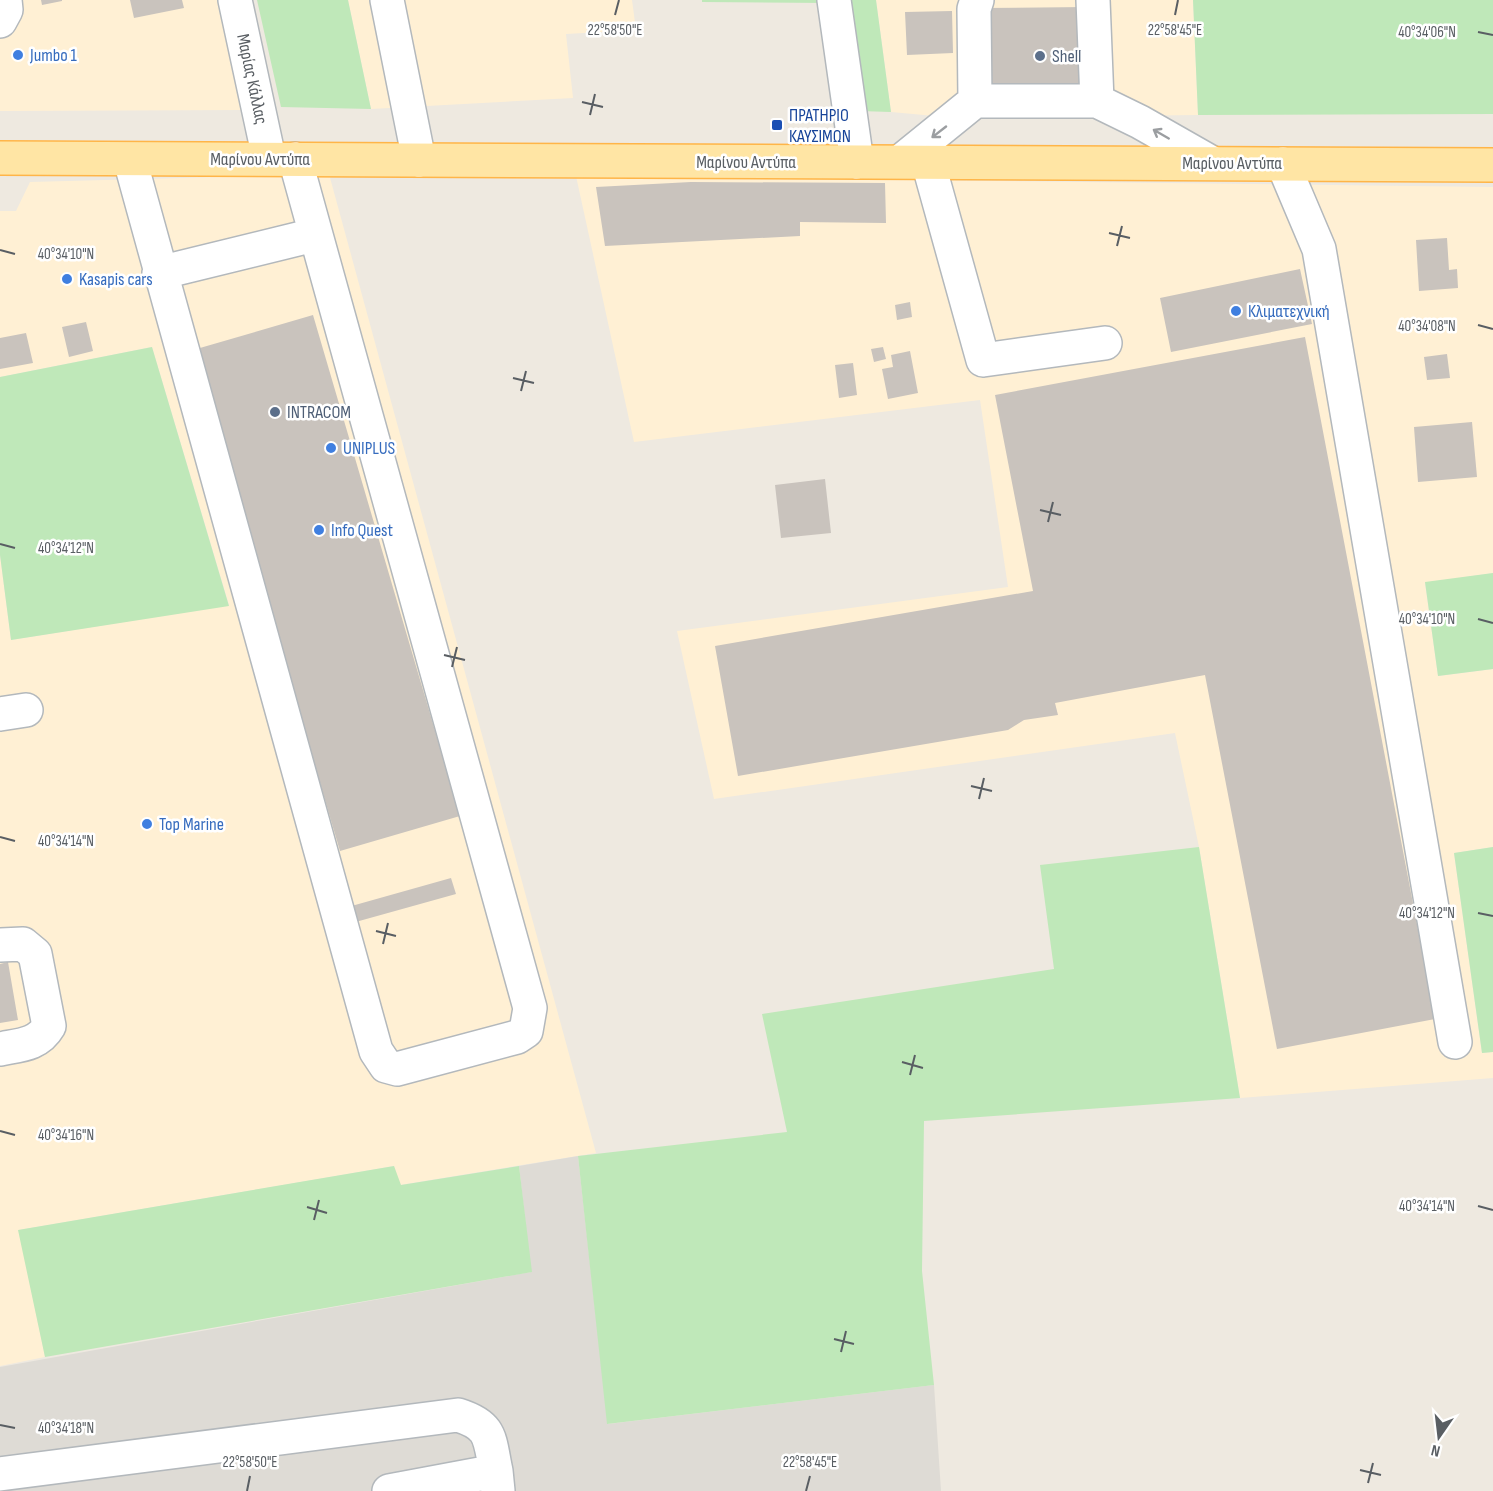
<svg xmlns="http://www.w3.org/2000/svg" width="1493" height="1491" font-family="'Sofia Sans Condensed',sans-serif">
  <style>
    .commercial { fill: #fff0d4 }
    .industrial { fill: #dedbd5 }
    .green { fill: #bfe8b9 }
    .building { fill: #c9c3bd }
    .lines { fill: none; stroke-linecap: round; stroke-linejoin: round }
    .minor-casing { stroke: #b3b8bc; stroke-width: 36 }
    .major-casing { stroke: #ffb548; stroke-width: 36 }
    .minor { stroke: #fff; stroke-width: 33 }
    .major { stroke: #ffe5a4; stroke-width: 33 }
    .oneway { stroke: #9b9ea1 }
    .ticks { fill: none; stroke: #595e63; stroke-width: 2 }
    .shop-dot { fill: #3f7fe0; stroke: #fff; stroke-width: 2 }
    .service-dot { fill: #5c6f8a; stroke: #fff; stroke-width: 2 }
    .transit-dot { fill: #1a4fb4; stroke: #fff; stroke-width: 2 }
    .labels { text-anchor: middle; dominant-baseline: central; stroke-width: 5; stroke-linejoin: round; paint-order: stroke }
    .shop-label { font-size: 18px; fill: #366cbe; stroke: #fff; text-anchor: start }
    .service-label { font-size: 18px; fill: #4e5e75; stroke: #fff; text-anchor: start }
    .street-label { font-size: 18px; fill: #595e63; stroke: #fff }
    .transit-label { font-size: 18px; fill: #164399; stroke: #fff; text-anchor: start }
    .ticks-label { font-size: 15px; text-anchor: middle; fill: #595e63; stroke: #fff; stroke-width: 5; stroke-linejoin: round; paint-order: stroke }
  </style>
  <rect width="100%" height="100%" fill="#eee9e0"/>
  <path class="commercial" d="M0 0H218L244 110 0 111Z
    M348 0H632L636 30 566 34 573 98 371 109Z
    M876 0H1193L1198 115 957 118 891 112Z
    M329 174 596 1153 400 1185 394 1166 19 1230 45 1357 0 1366V555L11 640 229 605 152 347 0 377V211H16L30 182Z
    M576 176 1493 187V573L1425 583 1438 676 1493 669V847L1454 853 1482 1053 1493 1052V1078L1240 1098 1199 847 1175 733 714 799 677 631 1008 587 980 400 634 442Z"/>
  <path class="industrial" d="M578 1156 608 1424 934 1385 941 1491H0V1367L531 1272 519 1166Z"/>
  <path class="green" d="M257 0H348L371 109 281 107Z
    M702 0H827L828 3 702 2Z
    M844 0H876L891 112 859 111Z
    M1193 0H1493V114L1198 115Z
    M152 347 229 606 11 640 0 555V377Z
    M1493 573V669L1438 676 1425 582Z
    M1199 847 1240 1098 924 1121 922 1271 934 1385 607 1424 578 1156 787 1132 762 1014 1054 969 1040 865Z
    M1493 847V1052L1482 1053 1454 853Z
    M394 1166 401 1185 519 1166 532 1272 45 1357 18 1230Z"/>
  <path class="building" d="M41 0H62V1L42 5Z
    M130 0H182L184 8 134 18Z
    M1087 7 1088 83 982 84 981 8Z
    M952 11 953 53 907 55 905 12Z
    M691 182 885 183 886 223 800 222V236L605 246 596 187Z
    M1447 238 1449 270 1457 269 1458 288 1419 291 1416 240Z
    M1300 269 1312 324 1171 352 1160 298Z
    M910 302 912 317 897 320 895 305Z
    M313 315 460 816 340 851 193 350Z
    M86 322 93 351 69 357 62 327Z
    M26 333 33 363 0 369V338Z
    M1305 337 1435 1019 1277 1049 1205 675 1055 703 1058 715 1024 720 1008 730 738 776 715 646 1033 591 995 395Z
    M883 347 886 359 874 362 871 349Z
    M910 351 918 393 888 399 882 369 893 367 891 355Z
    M1447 354 1450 378 1427 380 1424 357Z
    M853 363 857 395 839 398 835 365Z
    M1472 422 1477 477 1418 482 1414 427Z
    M825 479 831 533 781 538 775 485Z
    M451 878 456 894 352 923 348 907Z
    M8 962 18 1020 0 1023V964Z"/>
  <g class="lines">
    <g class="minor-casing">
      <path id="minor" d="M235 0 269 158
        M387 0 419 160
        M834 0 857 162
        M1093 0 1097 101
        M0 21 6 10 5 0
        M975 101 974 9 977 0
        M130 160 376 1051 386 1066 397 1069 517 1037 526 1031 530 1008 295 159
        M901 161 975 101H1097L1140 122 1212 163
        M928 162 983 360 1105 343
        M1283 164 1319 249 1455 1042
        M159 273 314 235
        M0 714 26 710
        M0 945 23 944 35 954 49 1026C38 1045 20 1045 0 1049
        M0 1474 458 1415C493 1426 489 1439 496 1471
        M389 1491 496 1471 498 1491"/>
    </g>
    <g class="major-casing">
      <path id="major" d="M0 158 1493 165"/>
    </g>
    <use href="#minor" class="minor"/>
    <use href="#major" class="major"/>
  </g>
  <defs><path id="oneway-shaft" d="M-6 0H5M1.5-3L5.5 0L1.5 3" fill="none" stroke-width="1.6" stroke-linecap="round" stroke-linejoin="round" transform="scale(1.5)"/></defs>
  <g class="oneway">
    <use href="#oneway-shaft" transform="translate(939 132) rotate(142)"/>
    <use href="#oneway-shaft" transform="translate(1161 134) rotate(-150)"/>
  </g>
  <path class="ticks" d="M615 15 619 0M1175 15 1178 0M1478 32 1493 35M582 102 603 107M590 115 595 94M1109 233 1130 238M1117 246 1122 226M0 250 15 254M1478 325 1493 329M513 378 534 383M521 391 526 371M1040 510 1061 515M1048 522 1053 502M0 544 15 548M1478 619 1493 623M444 655 465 660M452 667 457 647M971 786 992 791M979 799 984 778M0 837 15 841M1478 913 1493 916M376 931 396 936M383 944 388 923M902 1062 923 1068M910 1075 915 1055M0 1131 15 1135M1478 1206 1493 1210M307 1207 327 1213M314 1220 319 1200M834 1339 854 1344M841 1352 846 1331M0 1425 15 1428M1360 1470 1381 1475M1368 1483 1373 1463M247 1491 250 1476M806 1491 810 1476"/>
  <g class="shop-dot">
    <circle cx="18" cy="55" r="6"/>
    <circle cx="67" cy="279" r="6"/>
    <circle cx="1236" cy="311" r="6"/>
    <circle cx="331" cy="448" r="6"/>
    <circle cx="319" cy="530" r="6"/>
    <circle cx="147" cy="824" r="6"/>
  </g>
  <g class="service-dot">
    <circle cx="1040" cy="56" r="6"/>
    <circle cx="275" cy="412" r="6"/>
  </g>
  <rect class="transit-dot" x="771" y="119" width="12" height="12" rx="3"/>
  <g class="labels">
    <g class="shop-label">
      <text x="30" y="55">Jumbo 1</text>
      <text x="79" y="279">Kasapis cars</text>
      <text x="1248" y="311">Κλιματεχνική</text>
      <text x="343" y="448">UNIPLUS</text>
      <text x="331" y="530">Info Quest</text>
      <text x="159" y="824">Top Marine</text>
    </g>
    <g class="service-label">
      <text x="1052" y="56">Shell</text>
      <text x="287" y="412">INTRACOM</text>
    </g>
    <g class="street-label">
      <text transform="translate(252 79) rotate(78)">Μαρίας Κάλλας</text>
      <text x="260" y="159">Μαρίνου Αντύπα</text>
      <text x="746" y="162">Μαρίνου Αντύπα</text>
      <text x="1232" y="163">Μαρίνου Αντύπα</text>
    </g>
    <g class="transit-label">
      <text x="789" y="115">ΠΡΑΤΗΡΙΟ<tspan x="789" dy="21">ΚΑΥΣΙΜΩΝ</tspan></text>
    </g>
  </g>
  <g class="ticks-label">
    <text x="615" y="35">22°58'50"E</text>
    <text x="1175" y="35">22°58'45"E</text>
    <text x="1427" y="37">40°34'06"N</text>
    <text x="66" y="259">40°34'10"N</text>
    <text x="1427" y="331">40°34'08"N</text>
    <text x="66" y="553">40°34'12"N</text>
    <text x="1427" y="624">40°34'10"N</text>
    <text x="66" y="846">40°34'14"N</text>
    <text x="1427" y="918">40°34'12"N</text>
    <text x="66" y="1140">40°34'16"N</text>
    <text x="1427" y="1211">40°34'14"N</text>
    <text x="66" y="1433">40°34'18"N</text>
    <text x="250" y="1467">22°58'50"E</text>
    <text x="810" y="1467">22°58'45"E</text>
  </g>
  <g transform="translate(1439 1437) rotate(194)" stroke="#ffffff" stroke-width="4.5" paint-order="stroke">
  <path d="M0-4.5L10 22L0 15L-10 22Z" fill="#595e63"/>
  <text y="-9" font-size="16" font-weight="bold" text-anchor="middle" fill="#595e63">N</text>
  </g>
</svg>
